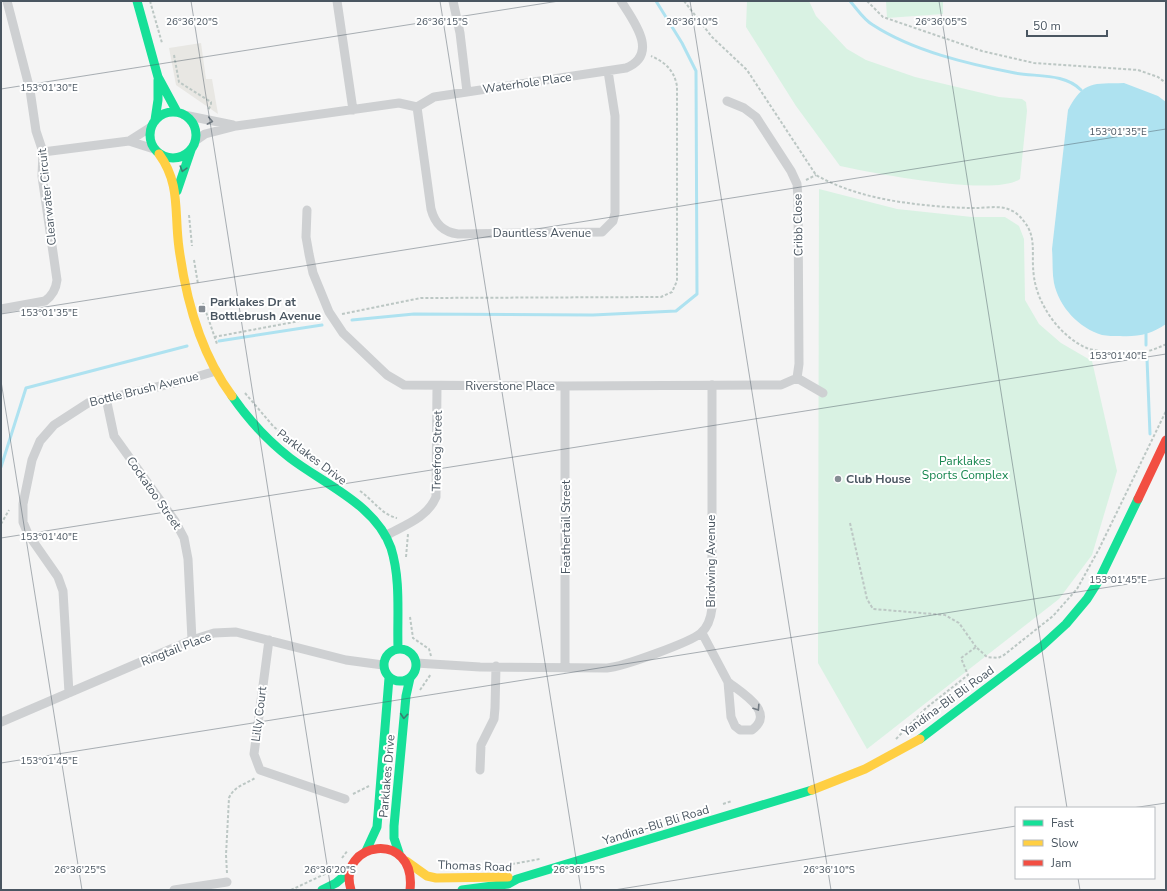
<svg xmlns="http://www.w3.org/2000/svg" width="1167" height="891" font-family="'Nunito Sans',sans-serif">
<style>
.commercial{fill:#e8e7e3}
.green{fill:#d9f2e3}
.water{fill:#aee2f0}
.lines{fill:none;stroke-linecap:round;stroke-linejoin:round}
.stream{stroke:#aee2f0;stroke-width:3}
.path{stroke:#bcc7c4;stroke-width:2;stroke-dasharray:3 2;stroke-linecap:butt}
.street{stroke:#ced0d2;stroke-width:9}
.fast{stroke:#16e098;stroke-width:9}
.slow{stroke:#ffcf43;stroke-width:9}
.jam{stroke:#f24e42;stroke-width:9}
.oneway{stroke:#727b83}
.oneway2{stroke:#3a7f72}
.ticks{fill:none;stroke:#4a5661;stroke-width:1;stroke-opacity:0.45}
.poi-dot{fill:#868d94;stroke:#fff;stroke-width:1.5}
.labels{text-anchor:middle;stroke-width:4;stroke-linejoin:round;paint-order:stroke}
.street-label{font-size:12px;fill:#4a5661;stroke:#fff}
.poi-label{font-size:12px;font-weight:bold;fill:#4a5661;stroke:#fff;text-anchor:start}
.park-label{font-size:12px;fill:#17864f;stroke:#fff}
.ticks-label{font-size:10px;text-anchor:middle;fill:#4a5661;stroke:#fff;stroke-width:4;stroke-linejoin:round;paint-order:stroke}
</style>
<rect width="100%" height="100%" fill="#f4f4f4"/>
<path class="commercial" d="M201,43L206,79H212L218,114L176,85L169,48Z"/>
<path class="green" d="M747,1H809L816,16L847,49L866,60L915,77L999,97L1022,99L1026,102L1027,111L1020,179C995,197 872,173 840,166L796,106L746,27Z
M886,1H943V14L887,18Z
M819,189L897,209L972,217H1005L1019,226L1024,239L1025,300L1039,324L1061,343L1092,361L1117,471L1092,555L1059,599L867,749L818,663Z"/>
<path class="water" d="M1124,83L1158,96L1166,102V324C1152,334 1138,337 1120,336C1114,336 1107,336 1102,335C1079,328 1059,307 1054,283C1052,272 1053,261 1052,249L1068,110C1084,80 1093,84 1124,83Z"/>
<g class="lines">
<path class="stream" d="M850,1C857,9 864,20 873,25C913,51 968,64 1015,73C1036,77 1065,73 1081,90
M352,320L414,314L593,315L676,311L697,294L696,71L682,43L656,1
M1146,334V345
M219,341L322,325
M1147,359L1150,434
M1,467L26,388L187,346"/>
<path class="path" d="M150,1L162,43
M684,1L712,37L747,70L816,175C844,191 877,199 908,203C930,206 953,208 975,208C984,208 996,206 1005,208C1009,209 1013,211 1016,213C1040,234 1030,250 1034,277C1038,306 1061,338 1089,349C1094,350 1099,351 1104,352C1124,356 1148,354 1166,344
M867,1L883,17L982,51L1034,63L1138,70L1158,77L1166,83
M174,55L179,82L211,102V105L208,110
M806,180L816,175
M189,215L192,246
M194,260L198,284
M203,303L217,344
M342,314L421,298L661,297L672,292L677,281V86C674,70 665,62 651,56
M214,337L321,317
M245,393L273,426L296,446
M360,491C373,500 382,515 397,518
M850,523L867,599L873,609L945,615L959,623L976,647
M1,524L9,510
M406,557L408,534
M410,617L413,638L429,649L431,656
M420,690L431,674
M896,739L926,708L968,675L961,658L976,647L987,657L998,658L1004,655L1053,616L1077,589L1099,549L1166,411
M353,794L369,786
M723,804L732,801
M342,858L348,850
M507,865L540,859
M227,873L226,855L229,798C234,786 246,784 255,778
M291,890L327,873"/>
<path class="street" d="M337,1L353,110
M453,1L460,33L467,92
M727,101L744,108L756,117L791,171L797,184L798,198L799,364L797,378
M417,107L431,209C435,224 443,232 458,234L602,232L613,221L615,213V116L608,71
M184,115L233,125
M129,141L151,127
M195,141L205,134L236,126L399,103L417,107L434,97L626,68C660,54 633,20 621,1
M43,152L129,141L154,149
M307,210L306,237L309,254L313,273L329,312L343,333L387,375L404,385L565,386L781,385L797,378
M1,309L45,301C52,296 56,289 57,280L42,176L43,152L36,131L30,90L7,1
M797,378L823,393
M106,398L114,436L175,521L184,538L188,559L192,640
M385,536C405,525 427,518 436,497L437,386
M702,633L728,682L731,717L735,726L740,730H752C776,712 742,693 728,682
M269,640L254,754L260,770L345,799
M416,663L480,667L607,668C622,667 691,642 701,633C708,627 711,617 712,608V385
M565,668V386
M69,693L63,591L58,577L28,534L23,522V504L32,460L40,441L54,425L88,403L182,381L216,371
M1,722L192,640L214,633L236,632L346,660L383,665
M480,770L481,745L494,719L495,708L496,666
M174,890L227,882"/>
<path class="fast" d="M137,1L158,77L177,112
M150 135a23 23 0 1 1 46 0a23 23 0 1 1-46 0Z
M155,120L158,100V80
M177,191L191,150
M232,396C248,419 268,441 290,458C324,484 376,505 391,548C401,580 397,615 398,648
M384 665a16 16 0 1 1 32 0a16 16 0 1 1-32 0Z
M920,739L1042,646L1066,624L1087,599L1099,580L1138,499
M366,851L377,827L389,678
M399,853L394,838V826L406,696L410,678
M322,890L336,883L350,871
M462,890L508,884L517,879L812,790"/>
<path class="slow" d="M159,154C181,184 174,213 179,248C186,300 200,353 232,396
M812,790L865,769L920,739
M406,861L427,876L436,878L508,877"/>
<path class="jam" d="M1138,499L1166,440
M351,890C336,841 417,829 410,890"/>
</g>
<defs><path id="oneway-chevron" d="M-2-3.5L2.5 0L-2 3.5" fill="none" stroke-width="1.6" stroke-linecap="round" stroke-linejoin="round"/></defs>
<g class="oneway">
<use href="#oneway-chevron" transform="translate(210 121) rotate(11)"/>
<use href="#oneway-chevron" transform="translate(757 708) rotate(57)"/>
</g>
<g class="oneway2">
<use href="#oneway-chevron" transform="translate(183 169) rotate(107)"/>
<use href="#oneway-chevron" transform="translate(404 716) rotate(95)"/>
</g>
<path class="ticks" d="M191,1L331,890M440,1L581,890M690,1L831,890M939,1L1067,808M1,89L559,1M1,314L1166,129M1,381L82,890M1,538L1166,354M1,763L1166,578M1132,808L1166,803M1078,878L1080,890M614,890L1016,826"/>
<g class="poi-dot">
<rect x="198" y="305" width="8" height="8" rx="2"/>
<circle cx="838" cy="479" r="4"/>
</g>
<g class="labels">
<g class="street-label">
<text transform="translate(527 83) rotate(-8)" y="4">Waterhole Place</text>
<text transform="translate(47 197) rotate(-96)" y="4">Clearwater Circuit</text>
<text transform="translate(798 225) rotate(-91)" y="4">Cribb Close</text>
<text x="542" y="237">Dauntless Avenue</text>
<text x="510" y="390">Riverstone Place</text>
<text transform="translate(144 389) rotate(-14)" y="4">Bottle Brush Avenue</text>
<text transform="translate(437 451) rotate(-89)" y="4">Treefrog Street</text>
<text transform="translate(312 457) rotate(37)" y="4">Parklakes Drive</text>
<text transform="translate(154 493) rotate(55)" y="4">Cockatoo Street</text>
<text transform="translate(566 527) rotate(-90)" y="4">Feathertail Street</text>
<text transform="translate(711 561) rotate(-90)" y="4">Birdwing Avenue</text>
<text transform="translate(176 649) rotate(-21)" y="4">Ringtail Place</text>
<text transform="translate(948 701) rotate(-36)" y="4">Yandina-Bli Bli Road</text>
<text transform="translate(259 714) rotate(-83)" y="4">Lilly Court</text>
<text transform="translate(387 776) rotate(-85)" y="4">Parklakes Drive</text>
<text transform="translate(656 825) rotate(-17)" y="4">Yandina-Bli Bli Road</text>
<text transform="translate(475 866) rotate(2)" y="4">Thomas Road</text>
</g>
<g class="poi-label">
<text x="210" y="306">Parklakes Dr at<tspan x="210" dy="14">Bottlebrush Avenue</tspan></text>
<text x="846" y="483">Club House</text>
</g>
<g class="park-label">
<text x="965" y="465">Parklakes<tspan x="965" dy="14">Sports Complex</tspan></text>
</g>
</g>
<g class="ticks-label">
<text x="192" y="25">26°36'20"S</text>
<text x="442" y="25">26°36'15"S</text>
<text x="692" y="25">26°36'10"S</text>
<text x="941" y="25">26°36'05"S</text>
<text x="49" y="91">153°01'30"E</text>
<text x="1118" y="135">153°01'35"E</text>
<text x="49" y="316">153°01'35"E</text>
<text x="1118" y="359">153°01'40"E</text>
<text x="49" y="540">153°01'40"E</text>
<text x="1118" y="583">153°01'45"E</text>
<text x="49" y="764">153°01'45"E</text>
<text x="80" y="873">26°36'25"S</text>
<text x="330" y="873">26°36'20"S</text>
<text x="579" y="873">26°36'15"S</text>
<text x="829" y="873">26°36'10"S</text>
</g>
<rect width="1167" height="891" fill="none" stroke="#4a5661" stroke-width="4"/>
<rect x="1015" y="807" width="140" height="72" fill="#ffffff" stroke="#b7bbc0"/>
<rect x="1023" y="820" width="20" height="6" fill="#16e098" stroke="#b7bbc0"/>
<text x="1051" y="827" font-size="12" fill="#4a5661">Fast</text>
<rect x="1023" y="840" width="20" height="6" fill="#ffcf43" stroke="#b7bbc0"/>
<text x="1051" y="847" font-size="12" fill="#4a5661">Slow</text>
<rect x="1023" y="860" width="20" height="6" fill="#f24e42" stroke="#b7bbc0"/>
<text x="1051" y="867" font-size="12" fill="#4a5661">Jam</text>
<path d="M1027 30v6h80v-6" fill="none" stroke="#4a5661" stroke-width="2"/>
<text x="1033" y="30" font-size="12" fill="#4a5661" stroke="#ffffff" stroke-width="3" paint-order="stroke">50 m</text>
</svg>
